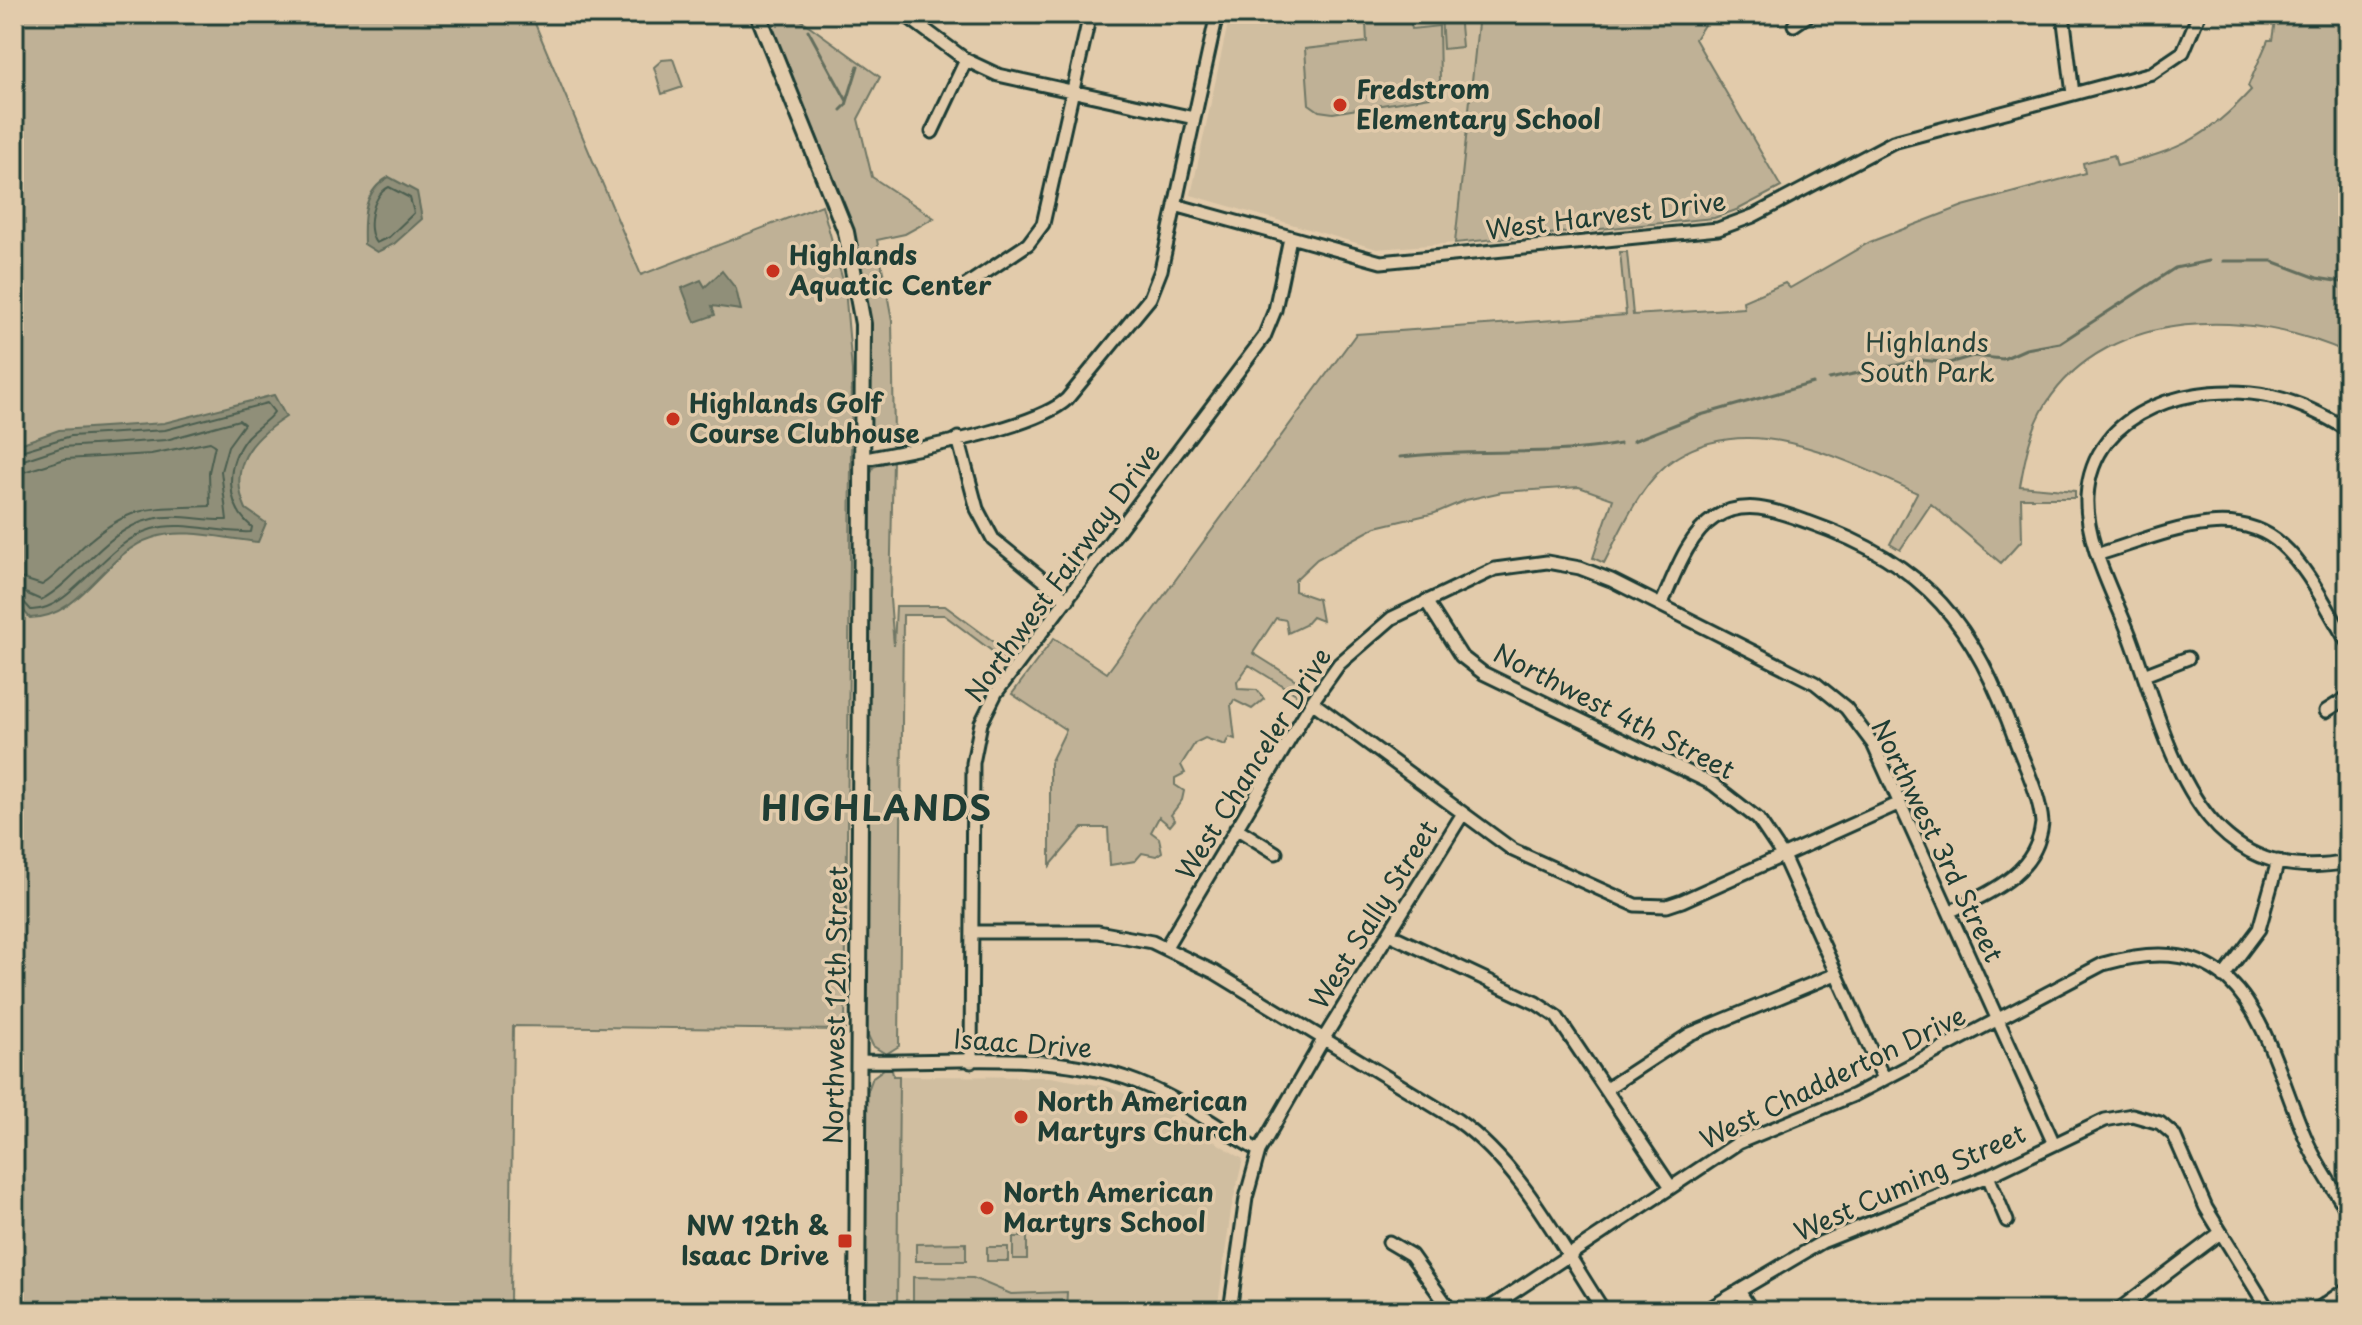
<svg xmlns="http://www.w3.org/2000/svg" width="2362" height="1325" font-family="'Playpen Sans',sans-serif">
<style>
.built{fill:#d0bea0}
.green{fill:#bfb196;stroke:#6f7765;stroke-width:2}
.water{fill:#908f79;stroke:#636e5d;stroke-width:2}
.lines{fill:none;stroke-linecap:round;stroke-linejoin:round}
.shore{stroke:#4c5e50;stroke-width:2}
.stream{stroke:#636e5d;stroke-width:3}
.minor-casing{stroke:#1f3d34;stroke-width:17}
.major-casing{stroke:#1f3d34;stroke-width:20}
.minor{stroke:#e2cbab;stroke-width:11}
.major{stroke:#e2cbab;stroke-width:14}
.poi-dot{fill:#c8321e;stroke:#e2cbab;stroke-width:3}
.labels{text-anchor:middle;stroke-width:7;stroke-linejoin:round;paint-order:stroke}
.poi-label{font-size:26px;font-weight:bold;fill:#1f3d34;stroke:#e2cbab;text-anchor:start}
.street-label{font-size:26px;fill:#1f3d34;stroke:#e2cbab}
.park-label{font-size:26px;fill:#274339;stroke:#e2cbab}
.district-label{font-size:34px;font-weight:bold;letter-spacing:2px;fill:#1f3d34;stroke:#e2cbab}
</style>
<rect width="100%" height="100%" fill="#e2cbab"/>
<filter id="ink" filterUnits="userSpaceOnUse"><feTurbulence type="fractalNoise" baseFrequency=".0125" numOctaves="2"/><feDisplacementMap in="SourceGraphic" scale="16" xChannelSelector="R" yChannelSelector="G"/><feConvolveMatrix kernelMatrix="1 2 1 2 8 2 1 2 1" color-interpolation-filters="sRGB"/></filter>
<g filter="url(#ink)">
<path class="built" d="M1230,14H1479L1455,243L1377,249L1191,195Z
M899,1076L1050,1077L1109,1087L1163,1110L1243,1159L1231,1210L1217,1311H897Z"/>
<path class="green" d="M14,14H531L641,275L822,205L845,288L852,371L845,1030L513,1026L510,1303L522,1311H14Z
M765,14H793L880,77L858,119L872,177L934,218L905,234L877,240L892,320L894,436H871L870,333L858,256Z
M1441,14H1459L1462,47L1443,49Z
M1479,14H1711L1695,39L1781,187L1739,209L1714,218L1455,243Z
M2276,14H2348V353C2254,309 2108,306 2046,404C2031,428 2025,458 2020,486L2075,491V498H2021L2022,540L2001,563L1931,504L1900,550L1890,544L1917,493C1846,460 1753,410 1677,457C1642,479 1622,528 1604,563L1593,558L1613,499L1579,487L1502,492L1466,500L1435,513L1376,527L1317,559L1295,580V591L1318,599L1322,621L1312,617L1305,625L1288,633L1286,620L1276,618L1253,653L1307,687L1301,697L1249,665L1237,682L1238,689L1257,690L1264,699L1252,709L1234,700L1231,705L1235,739L1229,737L1225,745L1205,738L1195,743L1181,765L1185,773L1175,778V785L1184,791L1182,800L1171,815L1175,820L1170,826L1159,817L1151,832L1159,838L1162,852L1156,856L1142,853L1135,861L1110,865L1108,828H1082L1050,866V763L1066,730L1012,694L1054,638L1107,673L1356,334L1626,315L1620,252H1627L1633,315L1744,308L1743,301L1785,283L1790,288L1870,242L1963,206L2085,173L2083,163L2114,155L2117,166C2180,149 2205,140 2251,90L2248,86L2268,40H2272Z
M1410,20L1412,29L1439,26L1440,80L1430,97L1333,113L1319,111L1309,104L1305,49L1367,42L1366,23Z
M673,59L683,87L662,94L654,67L662,60Z
M893,460L890,599L894,646L896,606H945L1009,653L1004,660L944,615H903L899,1046L886,1054L873,1046L866,1031L870,477L873,467Z
M884,1069H892L893,1076H899L897,1311H864L866,1096L873,1077Z
M1013,1237H1027V1259H1013Z
M966,1243V1261H916V1244Z
M987,1247H1008V1261H987Z
M913,1277L973,1278L1011,1294L1067,1292L1066,1311H913Z"/>
<path class="water" d="M389,177L417,192L422,219L394,244L377,252L364,244C363,217 363,191 389,177Z
M722,271L736,289L741,310L712,306L715,315L695,322L682,288L701,280L705,287Z
M274,395L286,417C251,439 227,467 246,509L266,523L258,542C225,539 183,527 152,538C104,553 82,618 30,618L14,600V446L59,430L164,423Z"/>
<g class="lines">
<path class="shore" d="M389,187L410,198L414,213L389,237L376,243C365,229 372,195 389,187Z
M14,453L71,436L165,430L267,403L274,412C268,421 255,428 247,437C225,464 225,505 252,527L251,532C219,534 184,520 152,529C104,543 72,611 31,610L22,600L14,598
M14,463L63,447L166,440L239,420L244,424L228,446L221,471L227,520C202,521 177,513 152,519C104,530 82,577 41,600L14,588
M14,475L65,459L151,454L210,442L215,445L209,472L210,506C153,509 135,502 88,542C71,556 61,574 42,585L14,576"/>
<path class="stream" d="M808,30L847,101
M841,110L846,105L858,66
M2223,261H2272L2317,278L2348,283
M1829,379L1922,360L1949,363L1973,356L2003,359L2026,349L2060,343L2175,268L2209,261
M1633,441L1697,416L1813,383
M1400,457C1473,448 1548,457 1620,444
M1078,1311L1085,1301"/>
<defs>
<path id="minor" d="M904,14L966,60L998,75L1194,118
M2063,14L2073,94
M1794,25L1810,14
M932,132L966,60
M1175,205L1381,262L1718,229L1753,216L1893,142L2152,73L2183,52L2199,14
M962,288L1028,244L1043,224L1090,14
M2348,430C2324,415 2298,402 2270,396C2197,381 2092,407 2087,497C2085,543 2114,594 2130,636C2170,744 2195,891 2348,862
M958,438L977,509L993,539L1068,600
M865,459C912,450 1035,429 1067,399L1150,298L1161,270L1217,14
M2099,554C2154,538 2232,499 2282,545C2310,570 2328,612 2348,643
M1426,601L1461,656L1483,673L1713,784L1758,819L1783,856L1884,1079
M1661,605C1674,577 1687,536 1714,518C1745,498 1777,511 1808,522C1928,564 1974,624 2016,742C2026,768 2040,796 2042,823C2037,874 1991,892 1949,912
M2144,675L2188,658
M1312,702L1513,850L1635,905L1667,906L1682,901L1900,803
M2326,711L2348,697
M1236,828L1276,853
M972,932H1098L1152,942L1214,972L1457,1120C1523,1167 1560,1245 1604,1311
M1389,934L1536,1003L1557,1017L1671,1187
M1166,947L1312,702L1339,664L1392,618L1495,569L1547,562L1580,568L1611,580L1815,683L1846,708L1873,744L2054,1144
M2223,977L2259,929L2278,861
M860,1061C947,1063 1042,1050 1126,1078C1174,1094 1215,1126 1259,1151
M971,1062L973,763L981,723L996,693L1264,337L1275,310L1290,238
M1606,1089L1690,1034L1836,974
M1988,1176L2007,1221
M1389,1242L1411,1255L1451,1311
M1739,1291L1752,1311
M1230,1311L1246,1198L1259,1151L1324,1038L1462,815
M1485,1311L1738,1143L1854,1095L2103,964C2250,922 2262,1035 2305,1137C2316,1164 2333,1187 2348,1212
M1705,1311L1822,1242L1988,1176L2105,1120L2132,1115L2160,1123L2174,1135L2206,1208L2269,1311
M2117,1311L2220,1233
M2315,1311L2348,1288"/>
<path id="major" d="M758,14L846,232L863,324L857,1311"/>
</defs>
<use href="#minor" class="minor-casing"/>
<use href="#major" class="major-casing"/>
<use href="#minor" class="minor"/>
<use href="#major" class="major"/>
</g>
</g>
<g class="poi-dot">
<circle cx="1340" cy="105" r="8"/>
<circle cx="773" cy="271" r="8"/>
<circle cx="673" cy="419" r="8"/>
<circle cx="1021" cy="1117" r="8"/>
<circle cx="987" cy="1208" r="8"/>
<rect x="837" y="1233" width="16" height="16" rx="4"/>
</g>
<g class="labels">
<g class="poi-label">
<text x="1356" y="99">Fredstrom<tspan x="1356" dy="30">Elementary School</tspan></text>
<text x="789" y="265">Highlands<tspan x="789" dy="30">Aquatic Center</tspan></text>
<text x="689" y="413">Highlands Golf<tspan x="689" dy="30">Course Clubhouse</tspan></text>
<text x="1037" y="1111">North American<tspan x="1037" dy="30">Martyrs Church</tspan></text>
<text x="1003" y="1202">North American<tspan x="1003" dy="30">Martyrs School</tspan></text>
<text x="829" y="1235" text-anchor="end">NW 12th &amp;<tspan x="829" dy="30">Isaac Drive</tspan></text>
</g>
<g class="street-label">
<text transform="translate(1606 216) rotate(-7)" y="9">West Harvest Drive</text>
<text transform="translate(1063 573) rotate(-54)" y="9">Northwest Fairway Drive</text>
<text transform="translate(1614 712) rotate(27)" y="9">Northwest 4th Street</text>
<text transform="translate(1254 764) rotate(-58)" y="9">West Chanceler Drive</text>
<text transform="translate(1937 841) rotate(64)" y="9">Northwest 3rd Street</text>
<text transform="translate(1374 915) rotate(-58)" y="9">West Sally Street</text>
<text transform="translate(836 1005) rotate(-89)" y="9">Northwest 12th Street</text>
<text transform="translate(1023 1044) rotate(4)" y="9">Isaac Drive</text>
<text transform="translate(1833 1078) rotate(-26)" y="9">West Chadderton Drive</text>
<text transform="translate(1910 1183) rotate(-24)" y="9">West Cuming Street</text>
</g>
<g class="park-label">
<text x="1927" y="352">Highlands<tspan x="1927" dy="30">South Park</tspan></text>
</g>
<g class="district-label">
<text x="877" y="821">HIGHLANDS</text>
</g>
</g>
<rect width="2362" height="1325" fill="none" stroke="#e2cbab" stroke-width="48"/>
<rect x="24" y="24" width="2314" height="1277" fill="none" stroke="#1f3d34" stroke-width="3" filter="url(#ink)"/>
</svg>
